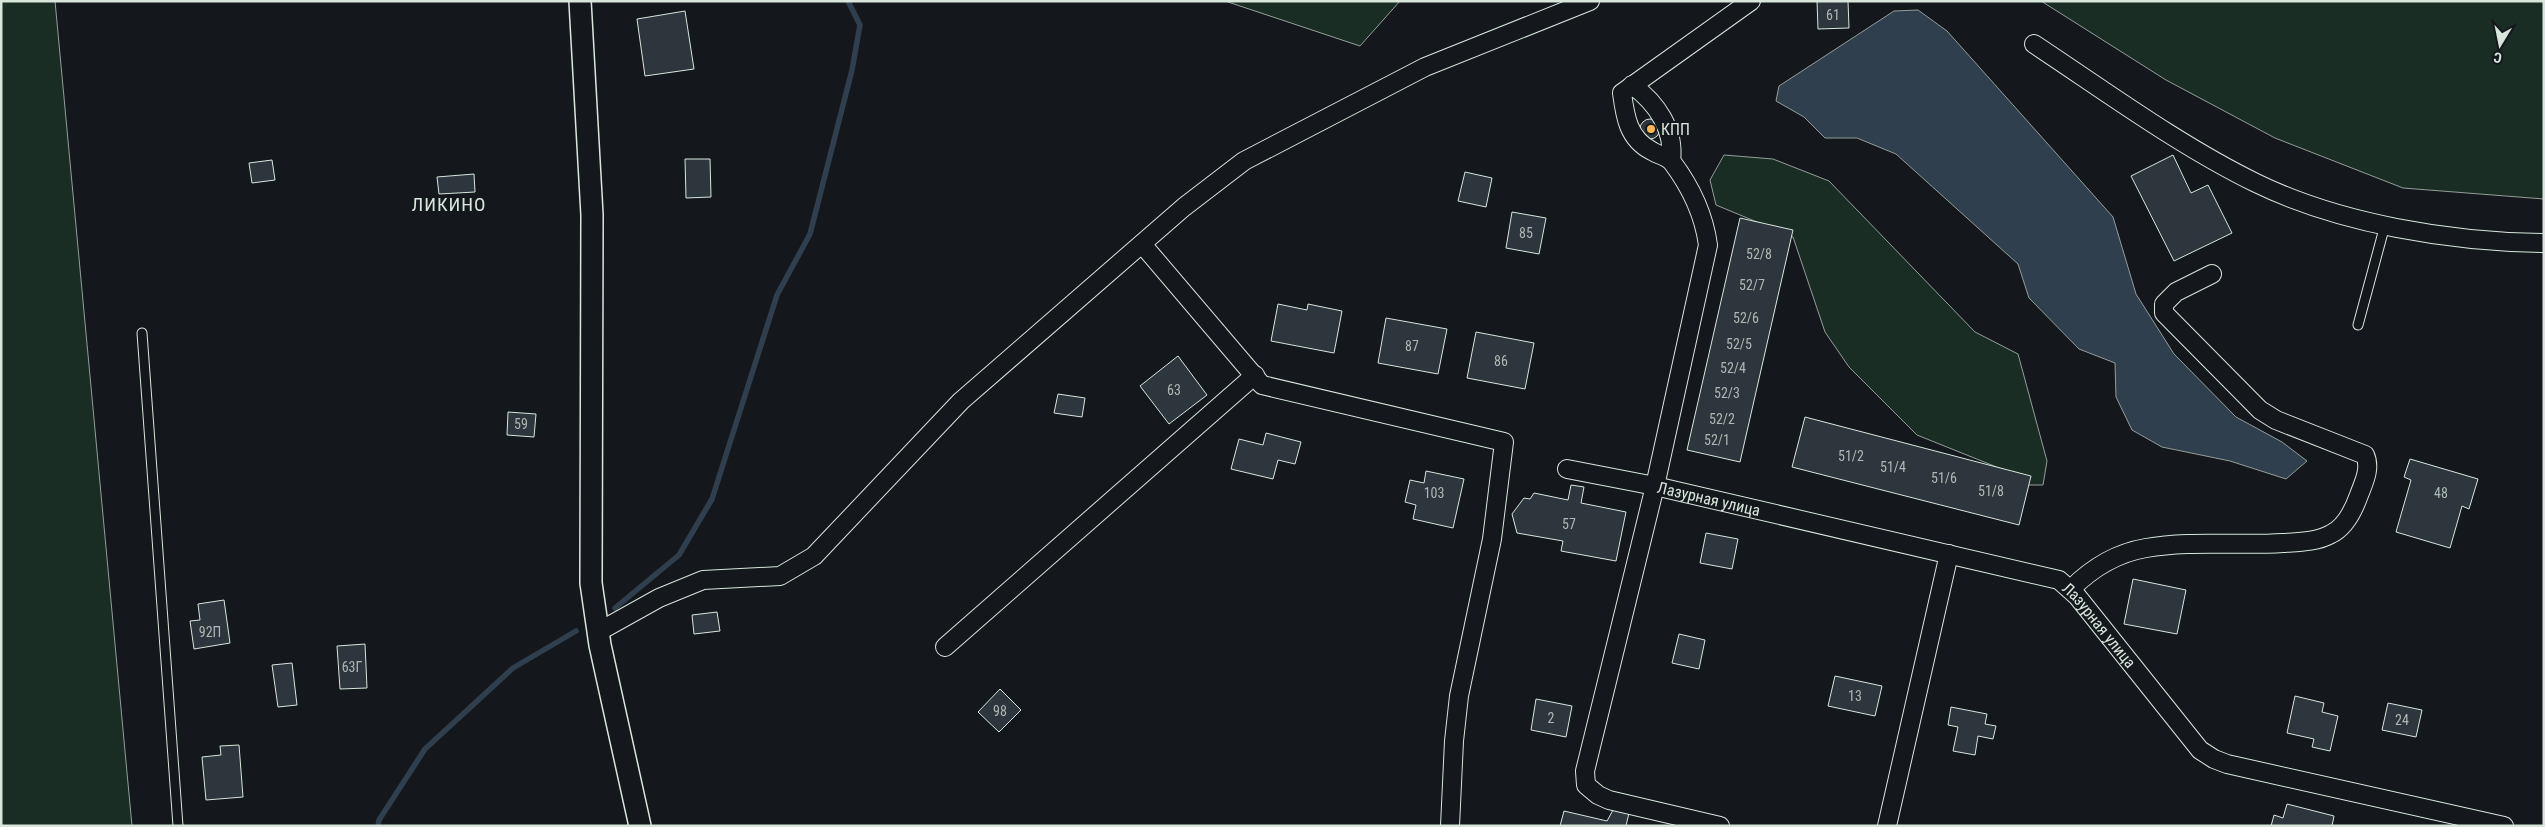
<svg xmlns="http://www.w3.org/2000/svg" width="2545" height="827" font-family="'Roboto Condensed',sans-serif">
<style>
.green{fill:#1a2d24;stroke:#939e99}
.water{fill:#2f3f4d;stroke:#939e99}
.lines{fill:none;stroke-linecap:round;stroke-linejoin:round}
.stream{stroke:#2f3f4d;stroke-width:5.5}
.building{fill:#2c363c;stroke:#d8e6dc}
.service-casing{stroke:#d8e6dc;stroke-width:11}
.minor-casing{stroke:#d8e6dc;stroke-width:20}
.tertiary-casing{stroke:#d8e6dc;stroke-width:24}
.service{stroke:#14181c;stroke-width:9}
.minor{stroke:#14181c;stroke-width:18}
.tertiary{stroke:#14181c;stroke-width:21}
.poi-dot{fill:#ffb74d;stroke:#14181c;stroke-width:2}
.labels{text-anchor:middle;stroke-width:4;stroke-linejoin:round;paint-order:stroke}
.number-label{font-size:14px;fill:#adbab4}
.poi-label{font-size:16px;fill:#d8e6dc;stroke:#14181c;text-anchor:start}
.street-label{font-size:16px;fill:#d8e6dc;stroke:#14181c}
.quarter-label{font-size:19px;letter-spacing:1px;fill:#d8e6dc;stroke:#14181c}
</style>
<rect width="100%" height="100%" fill="#14181c"/>
<path class="green" d="M1,1H55L132,826H1Z
M1225,1H1400L1360,46Z
M2041,1H2544V199L2403,188L2275,138L2166,80Z
M1724,155L1773,159L1829,181L1975,332L2018,354L2047,461L2043,485H2027L2019,476L1917,435L1849,367L1825,332L1793,237L1716,205L1710,180Z"/>
<path class="water" d="M1918,10L1947,31L2113,217L2136,294L2174,354L2236,417L2282,442L2307,461L2286,479L2230,461L2162,447L2132,430L2116,397L2115,363L2079,349L2029,298L2018,264L1896,154L1857,138H1825L1804,117L1776,101L1779,86L1894,11Z"/>
<g class="lines">
<path class="stream" d="M615,608L679,555L712,499L777,295L810,234L852,70L860,25L848,1
M378,826L379,820L425,749L513,668L576,631"/>
</g>
<path class="building" d="M1817,1H1848L1849,28L1818,29Z
M685,11L694,69L645,76L637,19Z
M1640 129a10 10 0 1 1 20 0a10 10 0 1 1-20 0Z
M2173,155L2191,193L2208,185L2232,233L2174,261L2131,176Z
M685,159H710L711,197L686,198Z
M272,160L275,180L252,183L249,163Z
M1465,172L1492,178L1486,207L1458,201Z
M474,174L475,192L439,194L437,177Z
M1512,212L1546,218L1539,254L1506,248Z
M1740,218L1793,230L1740,462L1687,450Z
M1278,304L1307,310L1308,304L1342,311L1334,353L1271,341Z
M1386,318L1447,329L1438,374L1378,363Z
M1476,332L1534,343L1525,389L1467,378Z
M1178,356L1207,395L1169,424L1140,386Z
M1058,394L1085,398L1082,417L1054,413Z
M508,412L536,414L534,437L507,435Z
M1805,417L2031,476L2019,525L1792,467Z
M1266,433L1301,442L1295,464L1278,460L1273,479L1231,469L1239,439L1263,445Z
M2410,459L2478,479L2469,509L2462,506L2450,548L2396,532L2411,480L2404,477Z
M1426,471L1464,479L1453,528L1413,519L1416,505L1405,502L1410,480L1424,483Z
M1571,485L1584,487L1581,503L1626,512L1616,561L1561,551L1563,541L1517,533L1512,514L1524,498L1530,499L1534,493L1568,500Z
M1706,533L1738,539L1732,569L1700,563Z
M2133,579L2186,590L2177,634L2124,624Z
M224,600L230,643L194,649L190,621L200,620L198,604Z
M717,612L720,631L694,634L692,615Z
M1679,634L1705,640L1699,669L1672,663Z
M365,644L367,688L340,689L337,646Z
M292,663L297,705L278,707L272,665Z
M1835,676L1882,686L1875,716L1828,706Z
M1000,689L1021,710L999,732L978,712Z
M2295,696L2324,703L2322,712L2338,716L2330,751L2312,747L2314,739L2287,733Z
M1536,699L1572,706L1566,737L1531,730Z
M2388,703L2422,710L2416,737L2382,730Z
M1951,707L1987,714L1985,724L1996,726L1993,739L1978,736L1975,755L1953,751L1958,727L1948,725Z
M239,745L243,797L206,800L202,757L221,755L220,746Z
M2287,804L2334,816L2332,826H2271L2274,815L2283,818Z
M1613,810L1629,813L1626,826H1560L1564,811L1607,821Z"/>
<g class="lines">
<defs>
<path id="service" d="M2358,325L2385,225
M142,333L178,826"/>
<g id="minor">
<path d="M2034,44C2105,91 2180,146 2256,183C2340,224 2451,242 2544,243"/>
<path d="M1632,85C1657,103 1675,130 1671,161"/>
<path d="M1142,244L1262,385L1504,442L1492,539L1459,696L1454,741L1450,826"/>
<path id="s1" d="M1567,469L1655,486L2059,580L2077,596L2200,750L2214,759L2227,764L2504,826"/>
<path d="M2071,589C2092,568 2116,553 2146,548C2190,540 2238,546 2283,543C2299,542 2317,542 2331,534C2346,527 2354,509 2359,495C2364,482 2371,468 2365,455L2276,420L2260,410L2164,313V304L2176,292L2212,274"/>
<path d="M598,632L659,598L703,580L780,576L814,556L961,401L1184,207L1244,161L1425,67L1590,1"/>
<path d="M945,647L1255,375"/>
<path d="M1720,826L1609,800L1598,795L1586,785L1585,771L1655,486L1708,245C1704,215 1690,186 1672,162C1667,156 1658,155 1652,151C1628,139 1625,116 1622,93L1751,1"/>
<path d="M1887,826L1949,554"/>
</g>
<path id="tertiary" d="M580,1L592,215L591,583L600,645L640,826"/>
</defs>
<use href="#service" class="service-casing"/>
<use href="#minor" class="minor-casing"/>
<use href="#tertiary" class="tertiary-casing"/>
<use href="#service" class="service"/>
<use href="#minor" class="minor"/>
<use href="#tertiary" class="tertiary"/>
</g>
<circle class="poi-dot" cx="1651" cy="129" r="5"/>
<g class="labels">
<g class="number-label">
<text x="1833" y="20">61</text>
<text x="1526" y="238">85</text>
<text x="1759" y="259">52/8</text>
<text x="1752" y="290">52/7</text>
<text x="1746" y="323">52/6</text>
<text x="1739" y="349">52/5</text>
<text x="1412" y="351">87</text>
<text x="1501" y="366">86</text>
<text x="1733" y="373">52/4</text>
<text x="1174" y="395">63</text>
<text x="1727" y="398">52/3</text>
<text x="1722" y="424">52/2</text>
<text x="521" y="429">59</text>
<text x="1717" y="445">52/1</text>
<text x="1851" y="461">51/2</text>
<text x="1893" y="472">51/4</text>
<text x="1944" y="483">51/6</text>
<text x="1991" y="496">51/8</text>
<text x="1434" y="498">103</text>
<text x="2441" y="498">48</text>
<text x="1569" y="529">57</text>
<text x="210" y="637">92П</text>
<text x="352" y="672">63Г</text>
<text x="1855" y="701">13</text>
<text x="1000" y="716">98</text>
<text x="1551" y="723">2</text>
<text x="2402" y="725">24</text>
</g>
<g class="poi-label">
<text x="1661" y="135">КПП</text>
</g>
<g class="street-label">
<text dy="6" stroke="none"><textPath href="#s1" startOffset="145">Лазурная улица</textPath></text>
<text dy="6" stroke="none"><textPath href="#s1" startOffset="565">Лазурная улица</textPath></text>
</g>
<g class="quarter-label">
<text x="449" y="211">ЛИКИНО</text>
</g>
</g>
<rect width="2545" height="827" fill="none" stroke="#d8e6dc" stroke-width="5"/>
<g transform="translate(2500 45) rotate(190)" stroke="#14181c" stroke-width="4" paint-order="stroke">
<path d="M0-4L9 19L0 12L-9 19Z" fill="#d8e6dc"/>
<text y="-8" font-size="14" font-weight="bold" text-anchor="middle" fill="#d8e6dc">С</text>
</g>
</svg>
